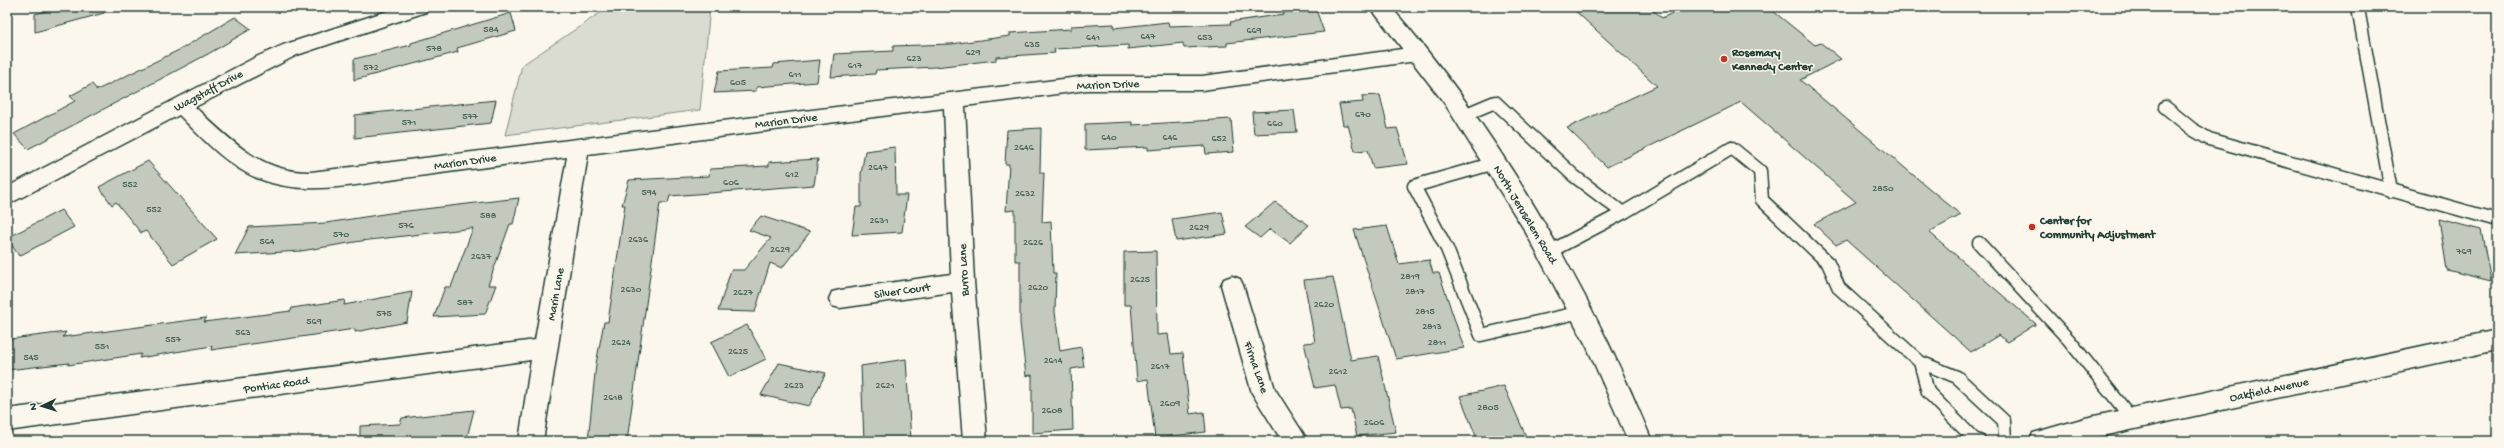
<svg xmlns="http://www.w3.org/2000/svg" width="2504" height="448" font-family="'Gochi Hand',sans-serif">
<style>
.green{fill:#dbdcd1;stroke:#7d8c82}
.building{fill:#c4c9be;stroke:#1f3d34}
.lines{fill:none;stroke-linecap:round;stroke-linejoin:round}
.lane-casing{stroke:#1f3d34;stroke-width:15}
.street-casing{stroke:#1f3d34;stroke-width:3}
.secondary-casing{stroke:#1f3d34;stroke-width:3}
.lane{stroke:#fbf7ec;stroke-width:12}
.street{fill:#fbf7ec;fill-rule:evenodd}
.secondary{fill:#fbf7ec;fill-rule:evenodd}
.poi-dot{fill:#c8321e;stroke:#fbf7ec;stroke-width:1.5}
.labels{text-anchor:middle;stroke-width:3;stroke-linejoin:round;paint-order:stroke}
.number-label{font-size:10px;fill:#486056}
.poi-label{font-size:12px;font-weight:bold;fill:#1f3d34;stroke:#fbf7ec;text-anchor:start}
.street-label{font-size:12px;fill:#1f3d34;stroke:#fbf7ec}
</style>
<rect width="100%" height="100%" fill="#fbf7ec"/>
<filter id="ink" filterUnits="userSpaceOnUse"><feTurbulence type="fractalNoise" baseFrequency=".025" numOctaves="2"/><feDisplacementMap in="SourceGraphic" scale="8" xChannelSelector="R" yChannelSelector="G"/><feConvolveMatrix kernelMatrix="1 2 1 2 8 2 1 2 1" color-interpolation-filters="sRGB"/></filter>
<g filter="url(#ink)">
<path class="green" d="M609,7H710L700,110L505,135L522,65Z"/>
<path class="building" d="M60,7H104V13L35,32V14Z
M1295,7H1315L1324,32L1227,43V46L1184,48L1183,43L1128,49V45L1054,49L1055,53L996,57V60L935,67L876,70L875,74L831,77L834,54L893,51V46L951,44L1010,36V33L1071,29V26L1114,24V28L1168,22L1169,26L1231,24L1230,22L1284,14L1282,9Z
M1571,7H1650L1662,18L1685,7H1768L1815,45L1821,43L1841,59L1800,80L1961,215L1929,232L2036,324L2007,342L1999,335L1971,352L1846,240L1836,245L1814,224L1856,202L1741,102L1607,167L1567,128L1657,86Z
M511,13L516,31L457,48L458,52L354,80V59L411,45V43Z
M235,17L251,29L208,54L28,149L14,134L75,101L70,96L92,84L97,90L181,49Z
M820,60L817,82L757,87L756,91L714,93L719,71L773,68L774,64Z
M1380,95L1388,129L1397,128L1408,164L1373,168L1368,150L1355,151L1348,125H1343L1339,104L1363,102L1362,96Z
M496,100L491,123L355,138V115Z
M1294,110L1297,132L1254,134L1252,112Z
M1231,119L1234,152L1206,154L1205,146L1148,150V147L1085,150V124L1132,122V125Z
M1041,128L1040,173H1044L1042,222L1051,221L1053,273H1056L1055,312L1060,351L1081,347L1084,367L1071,369L1073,430L1032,433V375L1026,376L1020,323V261H1015V210L1006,211L1009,164H1005L1007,130Z
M895,147L896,195H907L902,232L852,235L856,207H861V174L865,151Z
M818,159L814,185L670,196L668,203H660L627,441H588L596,364L604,322H608L625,205H622L629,180L709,176L710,169L769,166V162Z
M148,161L217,239L173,264L146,231L141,233L116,202L112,205L99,187Z
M519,198L513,224H510L488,285H496L485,314L434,317L445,287H451L473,228L361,241L301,251L235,255L249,227L326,223L390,213Z
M1275,202L1309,225L1290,243L1270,229L1260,238L1245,227Z
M61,210L74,227L19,256L7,238Z
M1222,212L1227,234L1176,241L1172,219Z
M761,216L810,232L782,268L770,263L755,312L718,311L731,270H744L771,238L749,230Z
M2439,219L2481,230L2491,281L2447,270Z
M1387,226L1399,264L1429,260L1433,273H1439L1464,348L1396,359L1354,230Z
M1156,251L1157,335L1168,334L1171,354L1183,353L1190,414L1204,412L1206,432L1155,438L1148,379L1137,381L1131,305H1124V252Z
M1333,277L1351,360L1378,356L1396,432L1357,436L1351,409L1341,410L1335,385L1315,388L1304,343L1315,342L1304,280Z
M412,292L407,322L355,332V329L211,350L212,346L139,358L141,354L68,365L69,363L7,370V346L11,339L66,332L63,337L206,318L204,322L291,311L292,308L345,300L344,305Z
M747,325L766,359L729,377L711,342Z
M906,359L911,441H864L861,366Z
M779,363L826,373L809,406L761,395Z
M1504,386L1528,441H1478L1460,396Z
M474,410L466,441H360V426L400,424L402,418Z"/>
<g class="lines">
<defs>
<path id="lane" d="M2359,14L2391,191
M2165,107L2192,129L2209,139L2497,220
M1464,115L1495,102L1574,176L1623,213
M1495,163L1414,186L1447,249L1481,335L1581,312
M1979,243L2069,340L2132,419
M1549,252L1623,213L1732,148L1760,171L1762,200L1828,263L1839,288L1920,362
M1979,441L1974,439L1928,392L1920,362L1957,377L2004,421L2005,441"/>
<path id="street" d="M399,7H429L426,12L297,55L195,107C229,139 261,173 311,172L1087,76H1202L1417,47L1424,49L1427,54L1424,59L1417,61L1202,90H1087L965,106L974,281L987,441H963L952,292L840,308L832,306L829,299L832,292L840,290L951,274L944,108L588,154L543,441H519L531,360L7,431V409L535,340L567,157C518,163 468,169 419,176C367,182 307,199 257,178C226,165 202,138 179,115L7,205V187L256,57L283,45Z
M1232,276L1240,279L1243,285L1275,389L1308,441H1282L1252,393L1221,285L1224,279Z
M2497,330V350L2080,441H2030L2033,433L2085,418Z"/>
<path id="secondary" d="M1370,7H1391C1499,131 1590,289 1652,441H1628L1587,347L1525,231L1445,104Z"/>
</defs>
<use href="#lane" class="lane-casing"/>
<use href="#street" class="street-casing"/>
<use href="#secondary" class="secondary-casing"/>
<use href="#lane" class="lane"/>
<use href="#street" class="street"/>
<use href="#secondary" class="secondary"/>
</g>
</g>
<g class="poi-dot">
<circle cx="1724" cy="59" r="4"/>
<circle cx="2032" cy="227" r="4"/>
</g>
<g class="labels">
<g class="number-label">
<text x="491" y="32">584</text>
<text x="1254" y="33">669</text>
<text x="1148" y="39">647</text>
<text x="1093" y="40">641</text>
<text x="1205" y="40">653</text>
<text x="1032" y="47">635</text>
<text x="434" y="51">578</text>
<text x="973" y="55">629</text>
<text x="914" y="61">623</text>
<text x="855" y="68">617</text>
<text x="371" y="70">572</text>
<text x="795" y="77">611</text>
<text x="738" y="85">605</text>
<text x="1363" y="117">670</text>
<text x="470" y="119">577</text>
<text x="409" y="125">571</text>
<text x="1275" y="126">660</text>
<text x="1109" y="140">640</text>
<text x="1170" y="140">646</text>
<text x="1219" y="141">652</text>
<text x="1024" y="150">2646</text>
<text x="878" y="170">2647</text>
<text x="792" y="177">612</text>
<text x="731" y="185">606</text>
<text x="130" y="187">552</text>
<text x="1883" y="191">2850</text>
<text x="649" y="195">594</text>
<text x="1025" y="196">2632</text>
<text x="154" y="212">552</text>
<text x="488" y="218">588</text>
<text x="879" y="223">2631</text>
<text x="406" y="228">576</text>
<text x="1199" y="230">2629</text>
<text x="341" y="237">570</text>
<text x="638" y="242">2636</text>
<text x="267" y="244">564</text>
<text x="1033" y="245">2626</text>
<text x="780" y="252">2629</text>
<text x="2464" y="254">769</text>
<text x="481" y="259">2637</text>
<text x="1410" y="279">2819</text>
<text x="1140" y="282">2625</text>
<text x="1038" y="290">2620</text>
<text x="631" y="292">2630</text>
<text x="1415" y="294">2817</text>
<text x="743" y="295">2627</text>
<text x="465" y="305">587</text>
<text x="1324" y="307">2620</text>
<text x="1425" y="314">2815</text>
<text x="384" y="316">575</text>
<text x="314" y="324">569</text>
<text x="1432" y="329">2813</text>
<text x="243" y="335">563</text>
<text x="173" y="342">557</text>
<text x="621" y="345">2624</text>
<text x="1437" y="345">2811</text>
<text x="102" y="349">551</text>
<text x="738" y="354">2625</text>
<text x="31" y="360">545</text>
<text x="1053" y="363">2614</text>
<text x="1160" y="369">2617</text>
<text x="1338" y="374">2612</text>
<text x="794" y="388">2623</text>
<text x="885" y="388">2621</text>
<text x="613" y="400">2618</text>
<text x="1170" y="406">2609</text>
<text x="1488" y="410">2805</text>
<text x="1052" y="413">2608</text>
<text x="1374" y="425">2606</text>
</g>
<g class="poi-label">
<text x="1732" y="56">Rosemary<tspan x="1732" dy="14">Kennedy Center</tspan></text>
<text x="2040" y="224">Center for<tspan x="2040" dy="14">Community Adjustment</tspan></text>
</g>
<g class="street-label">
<text transform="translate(1108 84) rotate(-2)" y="4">Marion Drive</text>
<text transform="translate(208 90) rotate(-28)" y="4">Wagstaff Drive</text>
<text transform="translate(786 120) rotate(-7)" y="4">Marion Drive</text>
<text transform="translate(465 161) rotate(-8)" y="4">Marion Drive</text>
<text transform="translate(1526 214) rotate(59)" y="4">North Jerusalem Road</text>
<text transform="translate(963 270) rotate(-93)" y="4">Burro Lane</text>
<text transform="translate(902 290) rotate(-8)" y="4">Silver Court</text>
<text transform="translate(555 294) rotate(-80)" y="4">Marin Lane</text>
<text transform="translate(1257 367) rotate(71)" y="4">Firma Lane</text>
<text transform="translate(276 384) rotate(-8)" y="4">Pontiac Road</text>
<text transform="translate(2269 389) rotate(-12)" y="4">Oakfield Avenue</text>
</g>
</g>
<rect width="2504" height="448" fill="none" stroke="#fbf7ec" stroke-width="24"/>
<rect x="12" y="12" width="2480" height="424" fill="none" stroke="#1f3d34" stroke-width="1.5" filter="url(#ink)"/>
<g transform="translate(42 406) rotate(266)" stroke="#fbf7ec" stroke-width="3" paint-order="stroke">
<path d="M0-3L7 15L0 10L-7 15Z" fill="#1f3d34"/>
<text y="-6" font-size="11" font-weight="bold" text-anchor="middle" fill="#1f3d34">N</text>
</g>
</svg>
